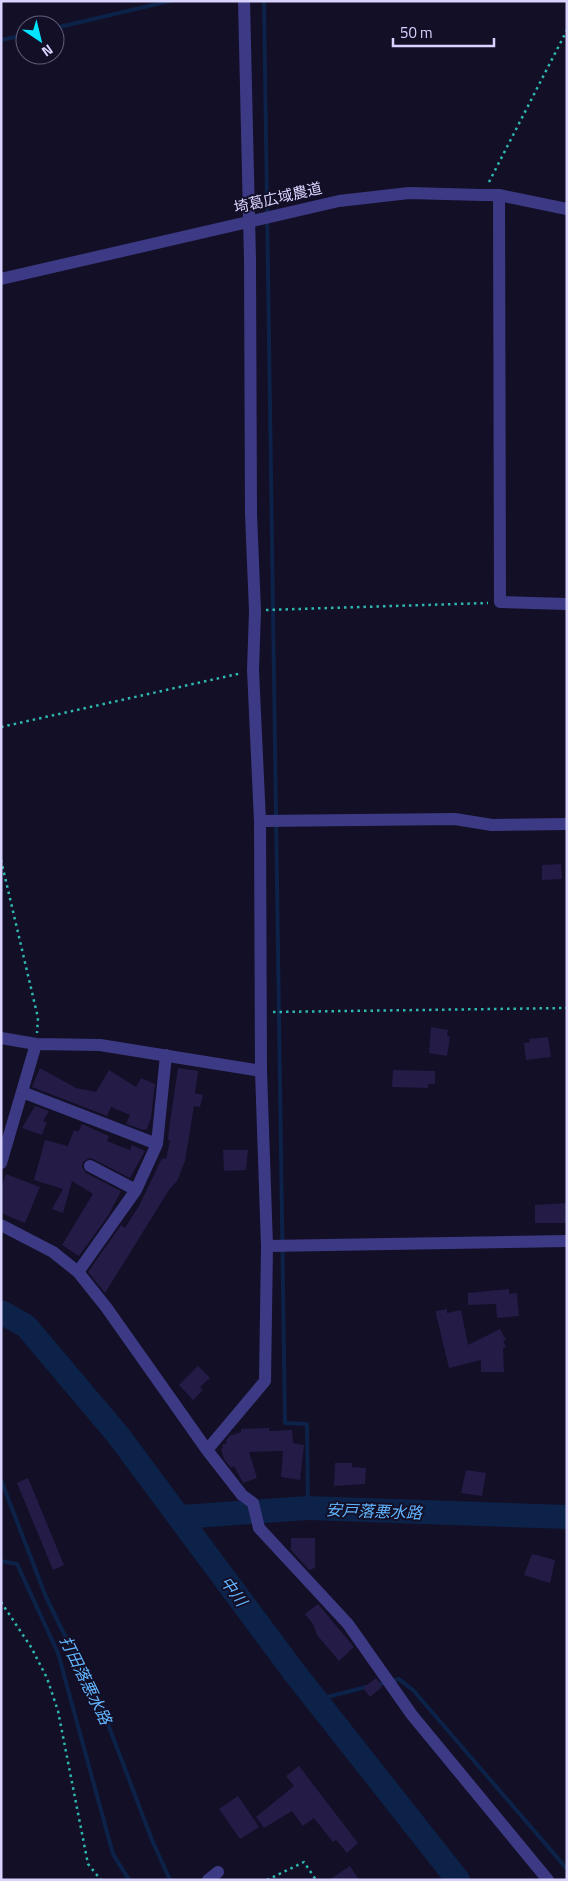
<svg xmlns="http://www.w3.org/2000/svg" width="568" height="1881" font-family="'Titillium Web','Noto Sans JP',sans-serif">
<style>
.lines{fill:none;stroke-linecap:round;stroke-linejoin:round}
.stream{stroke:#0c2248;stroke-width:4}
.river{stroke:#0c2248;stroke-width:24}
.building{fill:#241b47}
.path{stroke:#2fb8b0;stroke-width:2.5;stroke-dasharray:2.5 4;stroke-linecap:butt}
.minor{stroke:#3d3a85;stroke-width:12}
.tertiary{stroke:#3d3a85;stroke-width:12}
.labels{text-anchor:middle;stroke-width:4;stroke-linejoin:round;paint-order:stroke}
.street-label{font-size:15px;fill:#d9d4ff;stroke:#130f26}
.water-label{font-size:16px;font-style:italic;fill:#62b6ff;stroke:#130f26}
</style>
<rect width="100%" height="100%" fill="#130f26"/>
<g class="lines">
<path class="stream" d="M264,1L285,1423L307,1424L308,1508
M55,28L170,1
M1,40L25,35
M1,1480L46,1597L108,1724L152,1840L170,1880
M1,1561L17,1564L58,1653L113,1854L129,1880
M376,1685L399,1679L413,1690L567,1869
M316,1700L366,1687"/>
<path class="river" d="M1,1312L26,1326L118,1435L294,1672L458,1880
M181,1517L308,1508L567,1517"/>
</g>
<path class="building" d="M561,864L562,879L542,880V865Z
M431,1027L448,1030L447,1036L450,1037L447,1056L429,1053Z
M548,1037L551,1057L526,1060L524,1043L530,1042L529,1039Z
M40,1068L76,1088L96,1092L109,1070L136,1087L141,1078L155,1084L151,1118L147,1129L144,1130L126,1124L130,1115L111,1107L107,1116L32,1087Z
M178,1068L198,1071L195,1093L203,1095L200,1107L194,1106L185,1161L177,1181L169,1190L105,1293L88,1272L121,1225L125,1228L139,1206L162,1158L166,1159L170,1141L168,1140L169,1129Z
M393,1070L435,1071V1084H428V1088L392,1087Z
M35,1106L49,1111L43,1121L47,1122L42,1135L22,1128Z
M82,1124L109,1136L107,1141L130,1150L132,1145L145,1151L130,1178L93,1159L89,1158L83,1162L82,1167L86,1173L121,1191L108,1216L79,1256L62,1245L93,1194L72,1181L63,1213L52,1209L63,1189L34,1180L45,1140L68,1146L74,1130L78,1132Z
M223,1150H248L246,1170L224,1171Z
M6,1174L40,1187L25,1223L1,1213V1189Z
M567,1203V1223H535V1205Z
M509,1289V1294L517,1293L519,1316L497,1318L496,1304L468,1305V1293Z
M447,1309V1313L461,1310L468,1345L500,1329L506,1340L503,1341L506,1347L503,1348L504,1372H481V1360L449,1368L436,1314V1311Z
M198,1366L210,1378L200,1387L203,1390L193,1400L179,1385Z
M269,1428V1431L292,1430L293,1443L304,1445L300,1480L281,1477L283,1451L249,1452L257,1478L243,1483L234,1466L231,1468L224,1459L221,1449L223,1448L222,1445L227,1443L226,1441L229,1436L241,1432V1429Z
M335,1463H352V1467L366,1468L365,1484L334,1486Z
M466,1470L486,1473L482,1496L461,1493Z
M28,1478L64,1565L53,1570L17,1483Z
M291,1538H315V1568L309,1570L291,1550Z
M532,1554L555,1560L550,1583L524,1575Z
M318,1604L354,1647L339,1661L317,1635L313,1624L305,1614Z
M376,1678L382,1687L370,1697L363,1688Z
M299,1766L358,1843L347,1853L336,1840L333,1842L314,1818L303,1826L292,1811L264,1828L256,1817L294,1786L286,1776Z
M238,1796L259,1827L240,1839L219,1809Z
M350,1866L359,1880H329Z"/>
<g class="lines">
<path class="path" d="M489,182L567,30
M266,610L488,603
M1,727L242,673
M1,860L38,1018L37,1033
M273,1012L567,1008
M1,1602L31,1647L47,1678L58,1711L88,1864L101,1880
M267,1880L304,1862L316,1880"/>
<path class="minor" d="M499,195L500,602L567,604
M260,821L455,819L492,825L567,824
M1,1038L36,1044L100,1045L261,1071
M22,1092L157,1144
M1,1163L36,1044
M90,1166L136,1190
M1,1225L53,1252L78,1272L106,1307L207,1450L242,1495L253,1503L259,1528L348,1624L412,1715L548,1880
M267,1246L567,1241
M78,1272L136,1190L157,1144L166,1055
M207,1450L265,1381L267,1246L261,1071L260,821L253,670L255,611L251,514L250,260L244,1
M208,1880L218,1872"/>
<path class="tertiary" d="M1,279L339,201L409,193L482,195H499L567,209"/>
</g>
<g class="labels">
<g class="street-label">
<text transform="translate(278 198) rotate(-13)" y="5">埼葛広域農道</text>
</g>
<g class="water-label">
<text transform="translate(374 1511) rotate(2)" y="6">安戸落悪水路</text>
<text transform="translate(234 1591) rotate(54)" y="6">中川</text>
<text transform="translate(86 1680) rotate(64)" y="6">打田落悪水路</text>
</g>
</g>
<rect width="568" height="1881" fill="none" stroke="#d9d4ff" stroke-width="5"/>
<g transform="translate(40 40) rotate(145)"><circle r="24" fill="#130f26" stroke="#625e7d"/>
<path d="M0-4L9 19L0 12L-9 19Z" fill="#00e5ff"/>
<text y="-8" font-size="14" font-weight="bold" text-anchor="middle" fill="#d9d4ff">N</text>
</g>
<path d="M393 38v8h101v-8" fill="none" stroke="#d9d4ff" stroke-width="2.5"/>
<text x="400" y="38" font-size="15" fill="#d9d4ff" stroke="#130f26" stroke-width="4" paint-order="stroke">50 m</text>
</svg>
